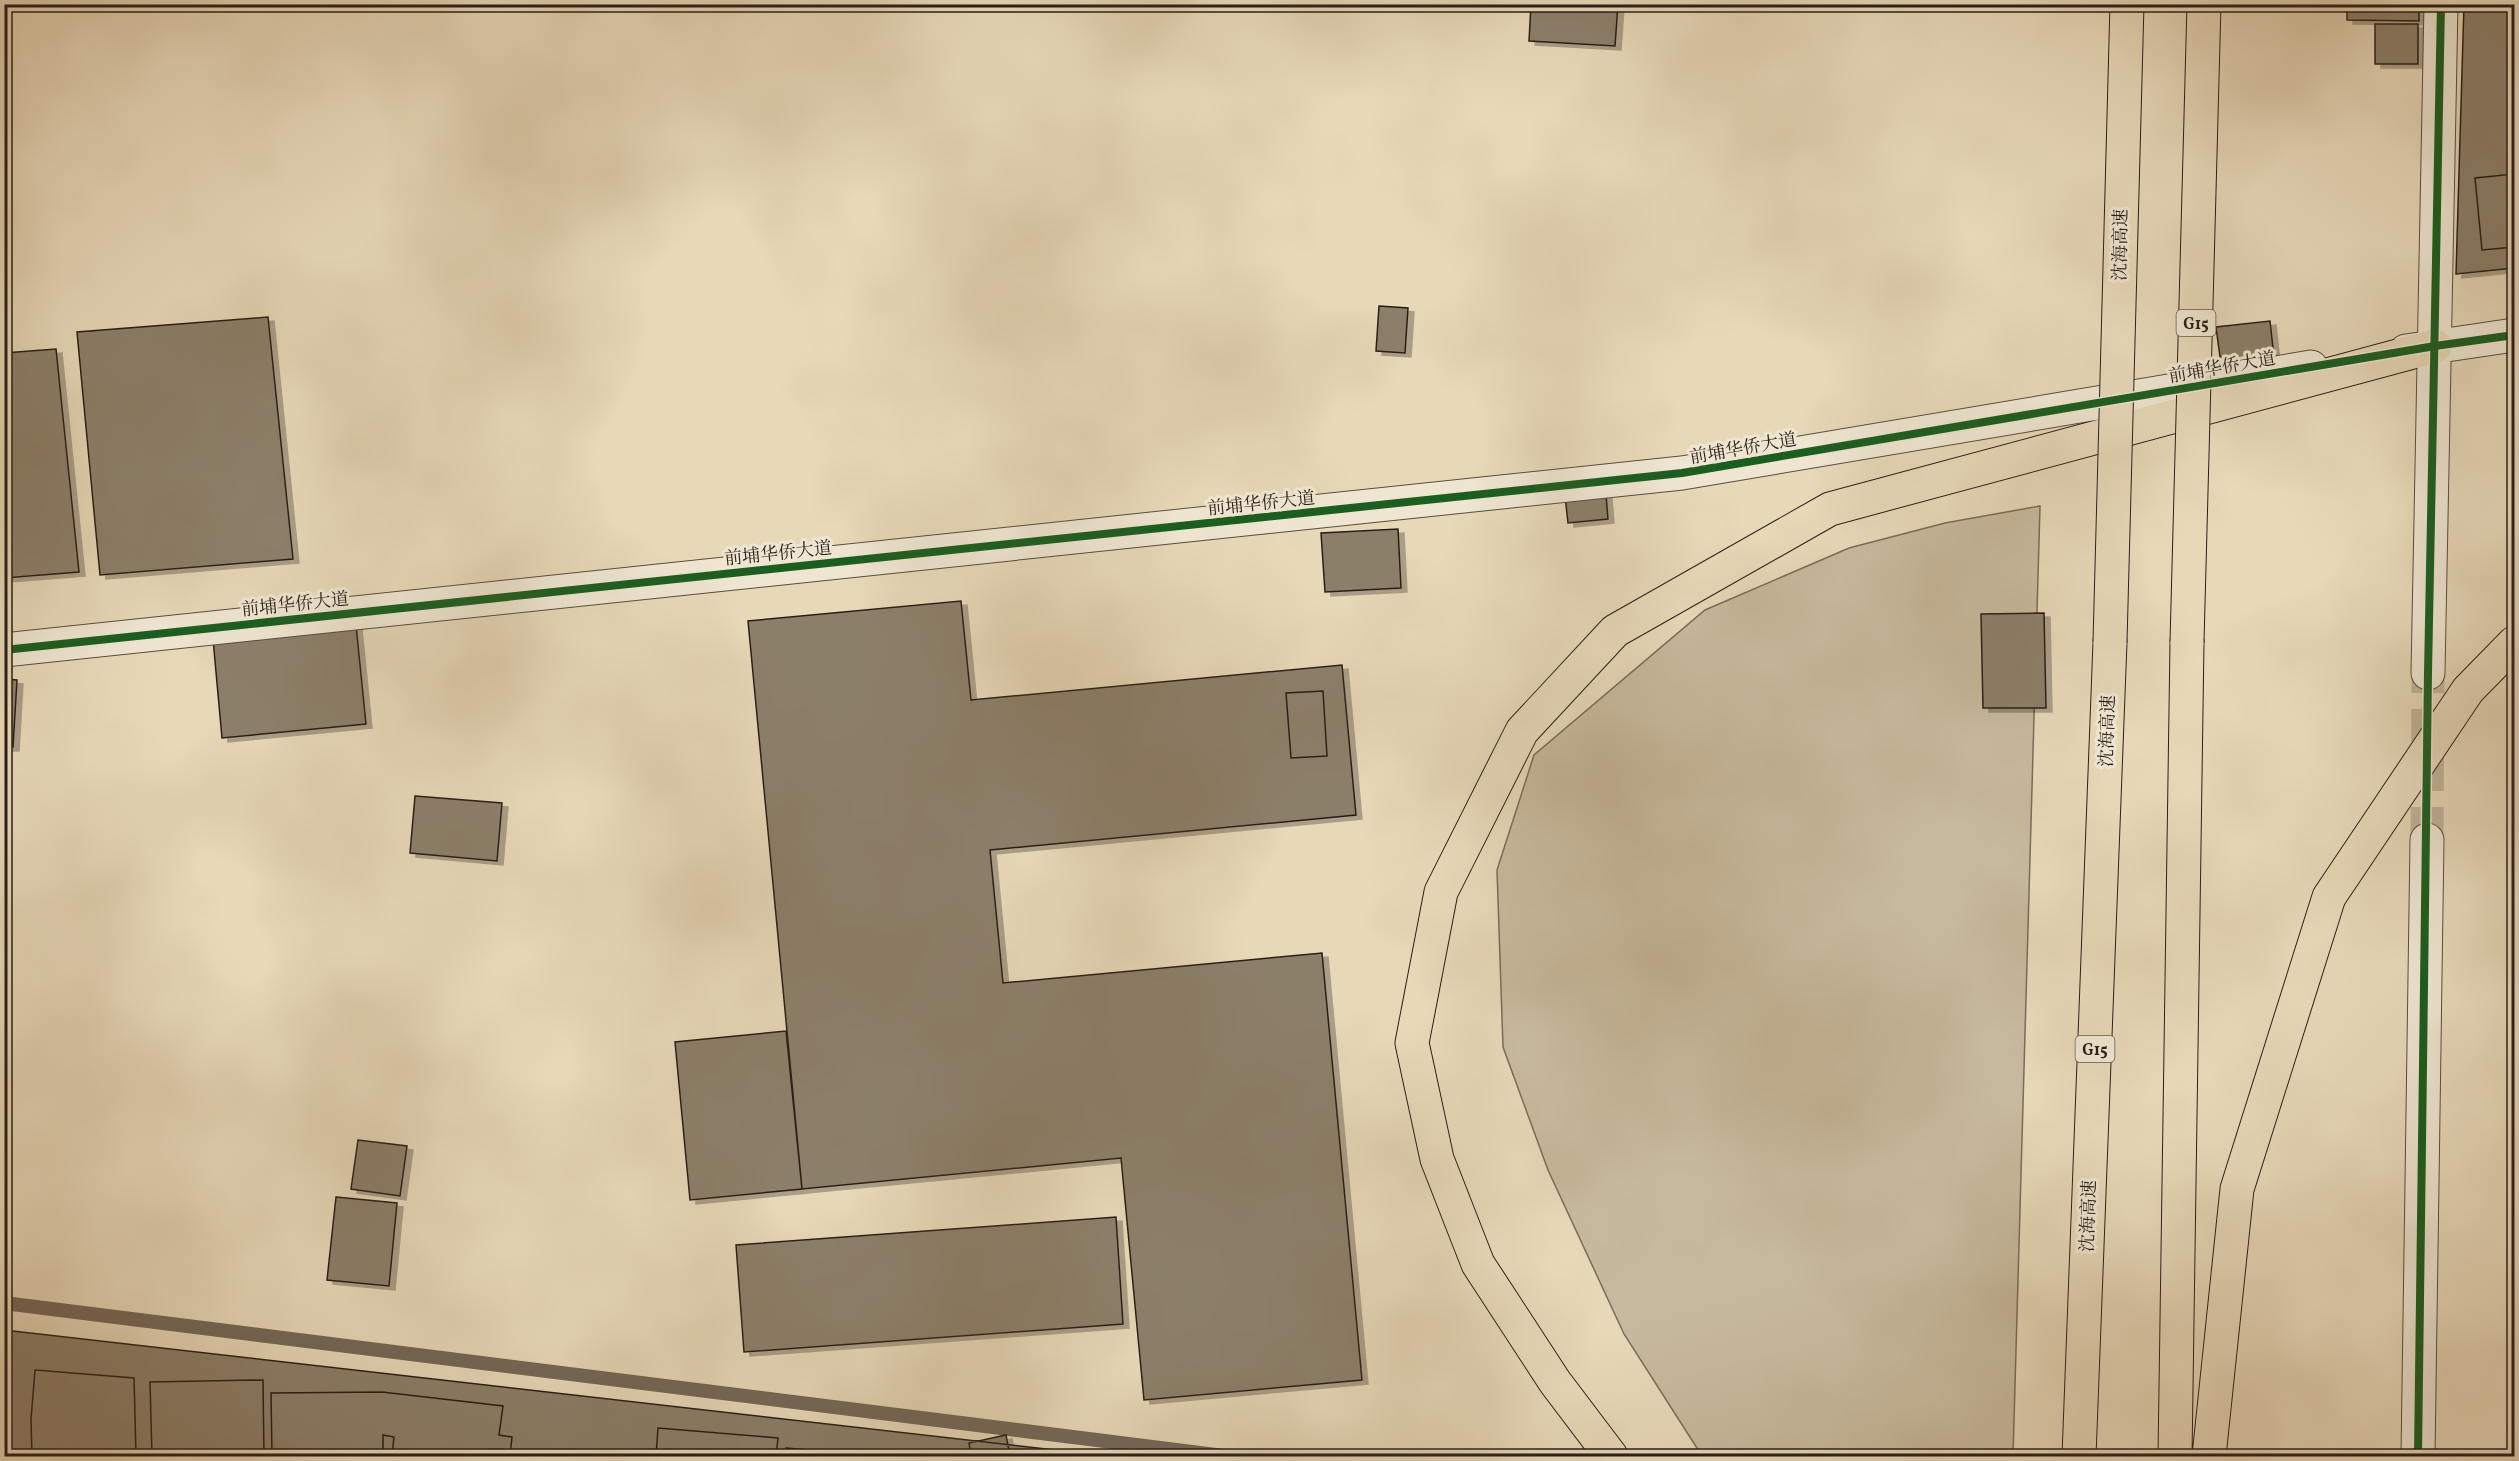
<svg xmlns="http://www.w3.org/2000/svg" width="2519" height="1461" font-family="Vollkorn,'Noto Serif SC',serif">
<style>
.green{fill:#c7b99d;stroke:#786c5a;stroke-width:1.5}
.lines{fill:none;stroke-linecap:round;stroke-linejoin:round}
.stream{stroke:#746858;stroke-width:14}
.building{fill:#8c7f6b;stroke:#291f18;stroke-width:1.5;filter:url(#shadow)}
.street-tunnel{stroke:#c1b398;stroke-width:33;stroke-dasharray:33 16;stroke-linecap:butt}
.street-casing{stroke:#584d40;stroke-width:35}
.highway-casing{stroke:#291f18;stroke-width:35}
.street{stroke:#efe6d1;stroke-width:33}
.highway{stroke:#e7d8b8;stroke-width:33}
.highway-bridge-casing{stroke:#291f18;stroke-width:35;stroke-linecap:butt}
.highway-bridge{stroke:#e7d8b8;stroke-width:33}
.cycleway-casing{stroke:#efe6d1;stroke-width:11}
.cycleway{stroke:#1b5e20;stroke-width:8}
.labels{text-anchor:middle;stroke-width:6;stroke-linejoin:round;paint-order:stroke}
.shield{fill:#efe6d1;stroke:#645b50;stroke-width:1.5}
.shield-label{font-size:16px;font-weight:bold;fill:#291f18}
.street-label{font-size:18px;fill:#291f18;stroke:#efe6d1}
</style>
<defs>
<filter id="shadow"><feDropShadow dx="6" dy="4" stdDeviation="0" flood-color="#0004"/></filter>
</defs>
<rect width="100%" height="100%" fill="#e7d8b8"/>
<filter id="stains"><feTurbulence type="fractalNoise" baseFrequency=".00333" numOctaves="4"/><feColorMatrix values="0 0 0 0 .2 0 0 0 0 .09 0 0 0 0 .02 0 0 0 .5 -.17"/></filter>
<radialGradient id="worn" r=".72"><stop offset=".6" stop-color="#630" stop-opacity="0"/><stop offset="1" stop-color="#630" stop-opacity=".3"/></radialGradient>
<path class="green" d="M2040,506L2013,1456H1702L1624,1334L1548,1170L1503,1047L1497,870L1534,755L1705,610L1849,548L1945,523Z"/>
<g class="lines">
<path class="stream" d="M4,1303L1224,1456"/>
</g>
<path class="building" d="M1531,4H1618L1615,46L1529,41Z
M2347,4H2419V21L2347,20Z
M2464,4H2514V268L2456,274Z
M2375,24H2418V64H2375Z
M2514,174V247L2482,250L2475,178Z
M1379,306L1408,308L1405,353L1376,351Z
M268,317L293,559L100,575L77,332Z
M2270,321L2275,366L2222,372L2216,327Z
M56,349L79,572L4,578V353Z
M1605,483L1608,519L1568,523L1564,487Z
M1398,529L1401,588L1325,592L1321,533Z
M961,601L971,700L1342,665L1356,815L990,850L1003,983L1322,953L1362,1380L1144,1400L1121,1158L802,1189L748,621Z
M2044,613L2046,708H1983L1981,614Z
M356,625L366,724L222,738L213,639Z
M4,679L17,680L13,747H4Z
M1323,691L1327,756L1291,758L1286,693Z
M415,796L502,803L497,861L410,853Z
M786,1031L802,1189L690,1200L675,1042Z
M358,1140L407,1146L400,1196L351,1189Z
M336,1197L397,1203L389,1286L327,1280Z
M1116,1217L1123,1324L744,1352L736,1245Z
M4,1330L1107,1456H4Z
M35,1370L134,1378L136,1456H32L31,1419Z
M263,1380L264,1456H152L150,1382Z
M382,1392L503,1406L499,1435L512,1437L510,1456H392L394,1437L383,1435V1456H272L271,1393Z
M658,1428L778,1438L776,1456H656Z
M1006,1435L1010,1456H971L969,1443Z
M786,1448L878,1456H785Z"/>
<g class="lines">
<path class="street-tunnel" d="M2427,840L2428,673"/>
<defs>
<path id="street" d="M2406,351L2514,335
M4,650L1682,473L2311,367
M2428,673L2441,4
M2418,1456L2427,840"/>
<path id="highway" d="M1611,1456L1555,1382L1478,1264L1437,1159L1412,1043L1441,892L1522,731L1615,631L1830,509L2435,346
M2079,1456L2110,642
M2175,1456L2187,642
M2209,1456L2237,1189L2329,897L2468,690L2514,643"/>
</defs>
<use href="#street" class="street-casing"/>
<use href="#highway" class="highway-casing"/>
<use href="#street" class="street"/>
<use href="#highway" class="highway"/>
<defs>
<path id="highway-bridge" d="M2110,642L2127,4
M2187,642L2204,4"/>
</defs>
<use href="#highway-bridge" class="highway-bridge-casing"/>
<use href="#highway-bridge" class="highway-bridge"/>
<defs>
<path id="cycleway" d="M4,650L1682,473L2435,346L2514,335
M2418,1456L2428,673L2441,4"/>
</defs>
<use href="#cycleway" class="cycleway-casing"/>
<use href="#cycleway" class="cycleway"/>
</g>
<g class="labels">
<g class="shield">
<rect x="2176.5" y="310" width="39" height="26" rx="4.5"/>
<rect x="2075.5" y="1036" width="39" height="26" rx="4.5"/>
</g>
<g class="shield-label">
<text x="2196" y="329">G15</text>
<text x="2095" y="1055">G15</text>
</g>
<g class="street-label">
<text transform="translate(2120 245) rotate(-89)" y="6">沈海高速</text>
<text transform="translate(2222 367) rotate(-10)" y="6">前埔华侨大道</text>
<text transform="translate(1743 448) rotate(-10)" y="6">前埔华侨大道</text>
<text transform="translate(1261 503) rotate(-6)" y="6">前埔华侨大道</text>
<text transform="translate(778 553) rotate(-6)" y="6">前埔华侨大道</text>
<text transform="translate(295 604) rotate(-6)" y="6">前埔华侨大道</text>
<text transform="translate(2107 731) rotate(-88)" y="6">沈海高速</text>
<text transform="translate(2088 1216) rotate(-88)" y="6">沈海高速</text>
</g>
</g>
<rect width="2519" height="1461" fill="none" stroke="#e7d8b8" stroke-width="24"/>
<rect x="6" y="6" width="2507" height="1449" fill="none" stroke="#291f18" stroke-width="3"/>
<rect x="12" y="12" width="2495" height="1437" fill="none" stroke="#291f18" stroke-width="1.5"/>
<rect width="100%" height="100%" filter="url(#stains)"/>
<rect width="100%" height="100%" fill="url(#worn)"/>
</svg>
